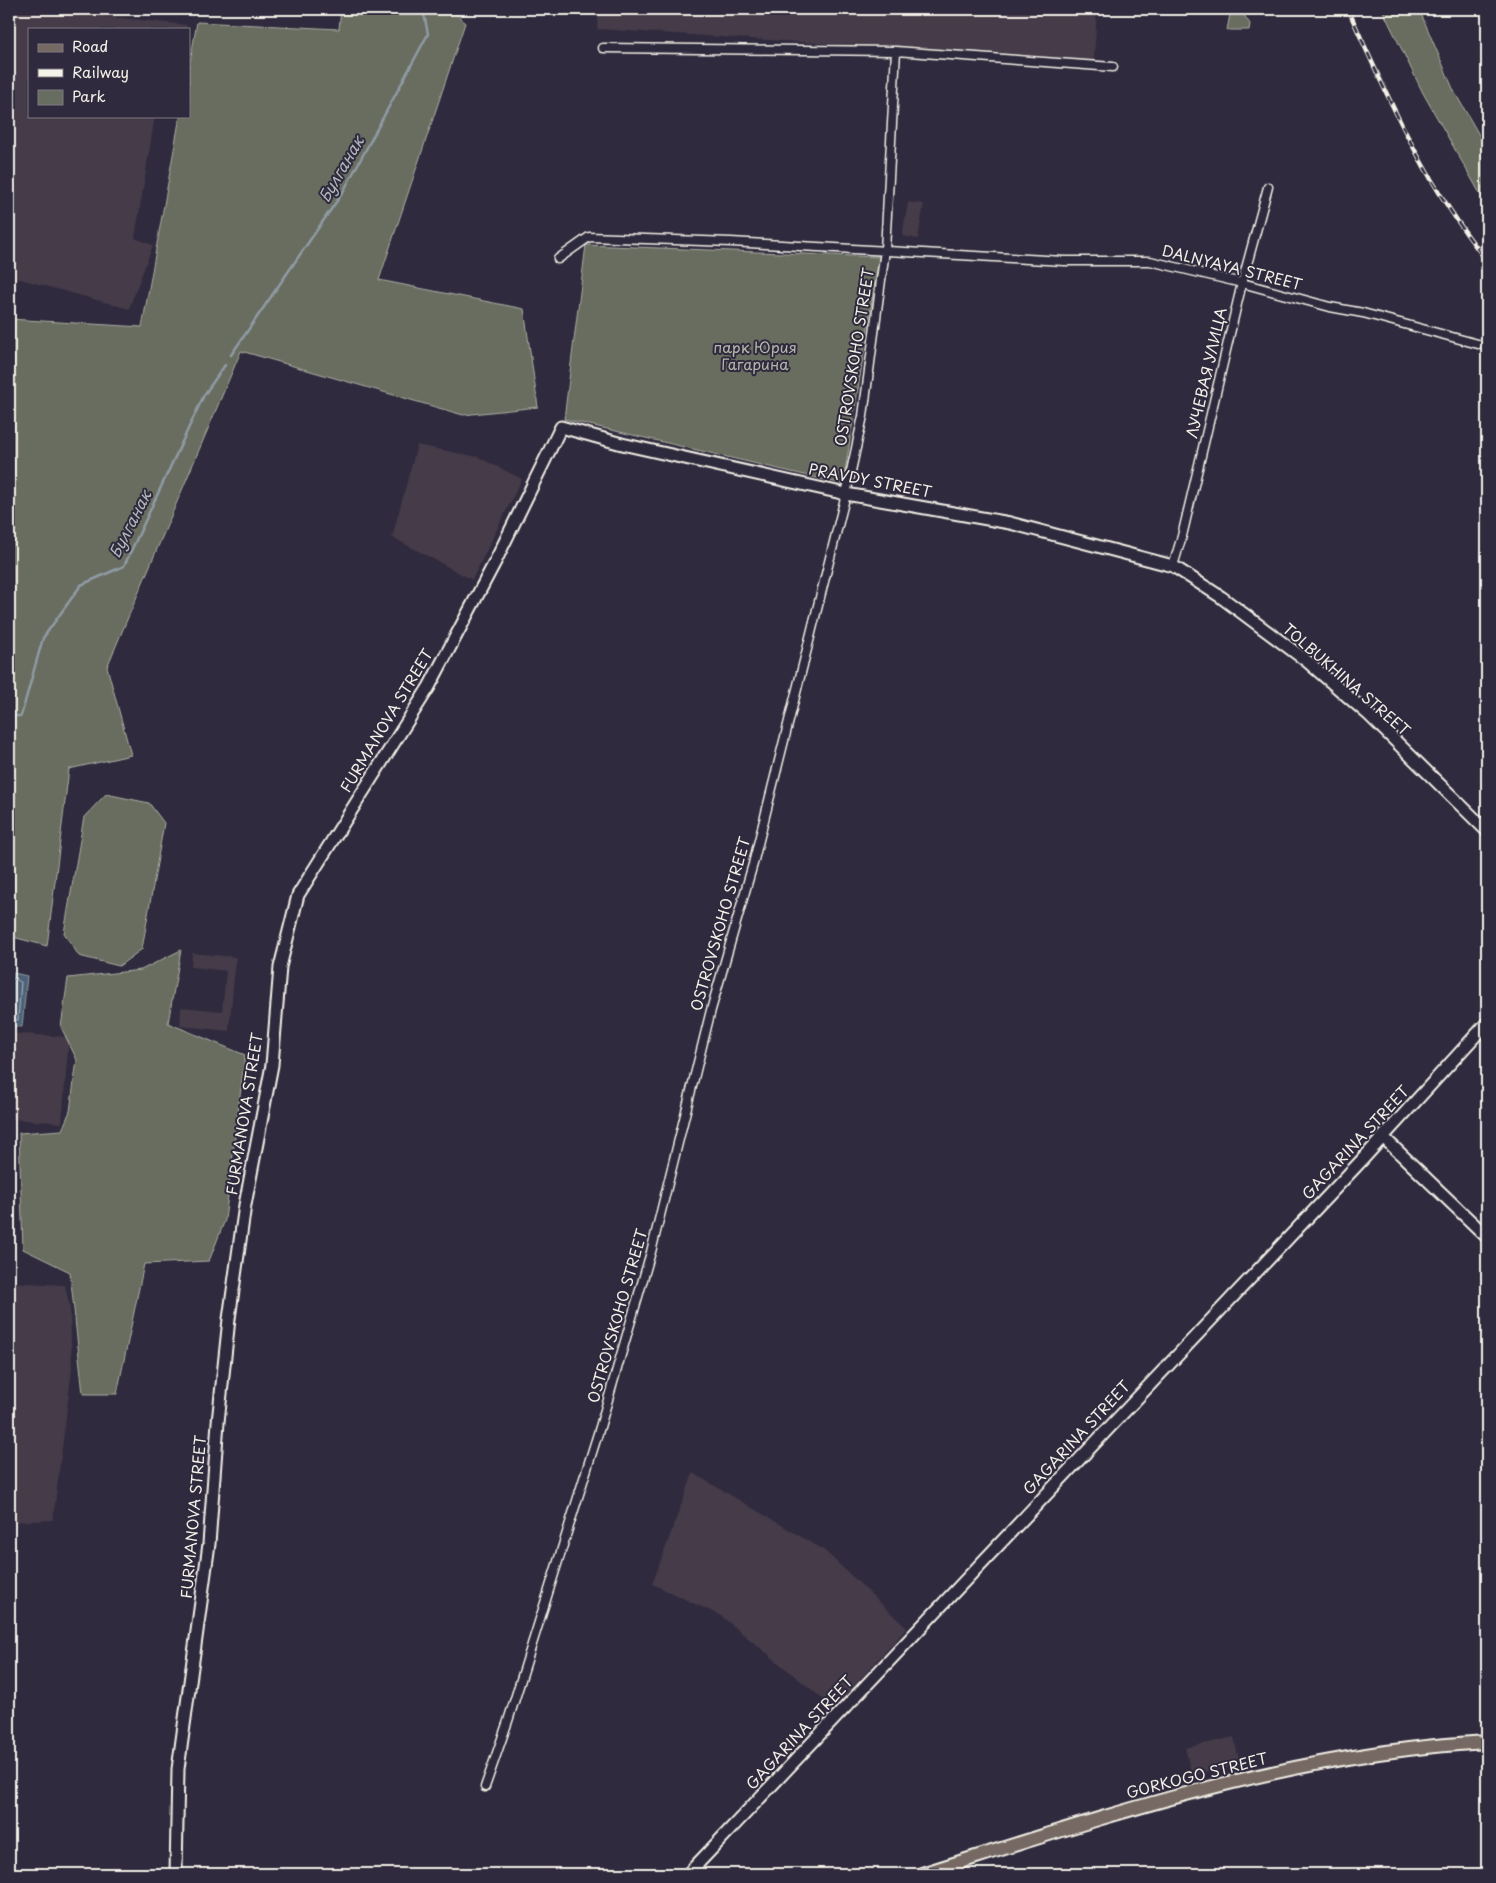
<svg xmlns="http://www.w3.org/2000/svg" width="1496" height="1883" font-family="'Playpen Sans',sans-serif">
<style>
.built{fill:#443a48}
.green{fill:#676d60;stroke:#aeafa4}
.water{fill:#4d6278;stroke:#909ba5}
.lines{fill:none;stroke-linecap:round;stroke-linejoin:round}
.shore{stroke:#b1b8bb;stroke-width:1}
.stream{stroke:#909ba5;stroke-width:2.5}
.street-casing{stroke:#f4f1e8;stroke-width:11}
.secondary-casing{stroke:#f4f1e8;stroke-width:15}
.primary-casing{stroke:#f4f1e8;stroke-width:16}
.street{stroke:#2f2a3d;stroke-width:8}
.secondary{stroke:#2f2a3d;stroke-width:11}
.primary{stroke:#766964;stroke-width:12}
.rail-casing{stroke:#f4f1e8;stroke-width:4.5}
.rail{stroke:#2f2a3d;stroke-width:2.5;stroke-dasharray:8;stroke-linecap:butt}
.labels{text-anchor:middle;stroke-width:4;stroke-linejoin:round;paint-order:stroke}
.street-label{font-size:15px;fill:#f4f1e8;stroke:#2f2a3d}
.park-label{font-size:15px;fill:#b5b6ab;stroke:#2f2a3d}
.water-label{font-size:16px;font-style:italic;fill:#b1b8bb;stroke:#2f2a3d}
</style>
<rect width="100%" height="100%" fill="#2f2a3d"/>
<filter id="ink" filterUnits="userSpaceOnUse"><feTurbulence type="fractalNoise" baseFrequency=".02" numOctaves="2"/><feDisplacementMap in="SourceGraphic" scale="10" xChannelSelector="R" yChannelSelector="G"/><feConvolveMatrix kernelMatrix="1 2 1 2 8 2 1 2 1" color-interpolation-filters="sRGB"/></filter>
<g filter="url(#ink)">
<path class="built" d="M9,9H37L187,25L186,29H29V116H155L135,238L153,245L129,309L9,276Z
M598,9H1097L1094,61L597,29Z
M908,202L924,204L918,239L902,236Z
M417,445L478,457L522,479L472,580L392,537Z
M192,953L236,957L229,1031L180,1026L181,1007L222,1011L226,971L191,967Z
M9,1033L69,1037L62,1123L11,1119L9,1137Z
M9,1269L10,1282L65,1285L70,1308L72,1369L53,1520L9,1522Z
M693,1473L824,1550L907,1628L834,1708L721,1616L652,1584Z
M1234,1737L1240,1765L1192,1776L1185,1748Z"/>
<path class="green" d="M341,9H452L465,23L379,280L524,309L538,407L463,415L241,351L107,667L131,755L69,769L47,946L9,936V319L142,327L180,116H189V68L197,22L339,29Z
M1231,9H1240L1250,24L1249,30H1227Z
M1382,9H1419L1454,91L1487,149V206L1423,93Z
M586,245L879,257L843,484L564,419Z
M106,794L149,803L164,823L142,949L119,966L79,956L64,933L84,817Z
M181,950L168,1023L245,1055L225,1220L209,1261L144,1264L117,1394H83L70,1272L23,1249L19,1133L62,1130L70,1111L77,1060L61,1027L68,978L141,970Z"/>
<path class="water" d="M9,972L27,976L22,1027L9,1026Z"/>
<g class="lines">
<path class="shore" d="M9,977L21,982L18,1020L9,1021"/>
<path class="stream" d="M231,355L343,192L428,34L423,9
M9,716H21L43,638L81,585L124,566L204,395L225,365
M9,1871L10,1874"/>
<defs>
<path id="street" d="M603,48L896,51L1113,67
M558,259L589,237L731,242L1064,261H1150L1242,283L1330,307L1363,313L1478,344
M1173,566L1182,536L1242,283L1268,187
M485,1787L508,1721L600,1427L651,1252L711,1010L753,864L846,494L863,416L885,250L896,51"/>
<path id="secondary" d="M1383,1137L1487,1237
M176,1874L178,1769L209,1544L218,1422L229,1319L245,1205L272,1065L280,967L298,895L429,687L495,562L561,427L622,444L846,494L1010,523L1173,566L1221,597L1308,662L1368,714L1487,831
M688,1874L1361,1161L1487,1023"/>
<path id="primary" d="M922,1874C1107,1816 1293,1752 1487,1742"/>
</defs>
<use href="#street" class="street-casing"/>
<use href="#secondary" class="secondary-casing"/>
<use href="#primary" class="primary-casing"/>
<use href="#street" class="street"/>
<use href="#secondary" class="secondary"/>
<use href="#primary" class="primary"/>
<defs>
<path id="rail" d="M1348,9C1388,98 1425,184 1487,261"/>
</defs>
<use href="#rail" class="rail-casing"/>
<use href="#rail" class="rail"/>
</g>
</g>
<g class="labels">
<g class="street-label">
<text transform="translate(1232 268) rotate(14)" y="5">DALNYAYA STREET</text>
<text transform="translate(855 357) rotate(-81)" y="5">OSTROVSKOHO STREET</text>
<text transform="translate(1207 373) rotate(-77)" y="5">ЛУЧЕВАЯ УЛИЦА</text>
<text transform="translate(870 481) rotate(11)" y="5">PRAVDY STREET</text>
<text transform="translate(1346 680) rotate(41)" y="5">TOLBUKHINA STREET</text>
<text transform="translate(387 721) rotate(-59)" y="5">FURMANOVA STREET</text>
<text transform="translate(721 924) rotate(-74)" y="5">OSTROVSKOHO STREET</text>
<text transform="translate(245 1114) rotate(-81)" y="5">FURMANOVA STREET</text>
<text transform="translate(1356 1143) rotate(-47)" y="5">GAGARINA STREET</text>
<text transform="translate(618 1316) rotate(-74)" y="5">OSTROVSKOHO STREET</text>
<text transform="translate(1077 1438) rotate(-47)" y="5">GAGARINA STREET</text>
<text transform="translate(194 1517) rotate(-85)" y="5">FURMANOVA STREET</text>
<text transform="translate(800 1733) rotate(-47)" y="5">GAGARINA STREET</text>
<text transform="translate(1197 1776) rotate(-14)" y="5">GORKOGO STREET</text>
</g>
<g class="park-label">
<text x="755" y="353">парк Юрия<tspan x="755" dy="17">Гагарина</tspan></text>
</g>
<g class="water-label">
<text transform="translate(341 169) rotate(-60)" y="6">Булганак</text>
<text transform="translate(130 524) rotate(-63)" y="6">Булганак</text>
</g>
</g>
<rect width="1496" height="1883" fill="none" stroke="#2f2a3d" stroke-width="30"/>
<rect x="15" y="15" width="1466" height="1853" fill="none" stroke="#f4f1e8" stroke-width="2" filter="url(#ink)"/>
<rect x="28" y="28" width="162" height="90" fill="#2f2a3d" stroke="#7e7a81"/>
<rect x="38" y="44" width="25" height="8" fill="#766964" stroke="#7e7a81"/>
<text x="72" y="52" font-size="15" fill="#f4f1e8">Road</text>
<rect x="38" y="69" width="25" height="8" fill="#f4f1e8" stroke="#7e7a81"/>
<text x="72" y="78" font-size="15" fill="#f4f1e8">Railway</text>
<rect x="38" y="90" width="25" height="15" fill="#676d60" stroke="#7e7a81"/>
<text x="72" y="102" font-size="15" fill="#f4f1e8">Park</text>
</svg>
